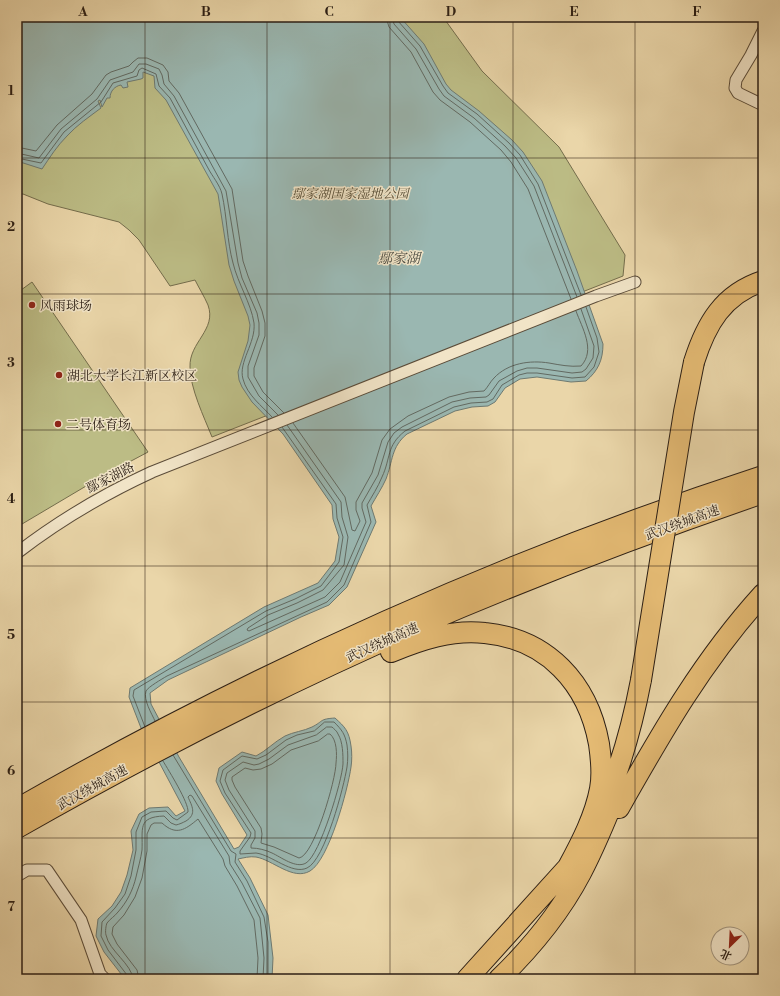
<svg xmlns="http://www.w3.org/2000/svg" width="780" height="996" font-family="'Libre Bodoni','Noto Serif SC',serif">
<style>
.green{fill:#bcbc85;stroke:#746d4c}
.water{fill:#9ab7b1;stroke:#6e7a72}
.lines{fill:none;stroke-linecap:round;stroke-linejoin:round}
.shore{stroke:#626a62;stroke-width:1}
.minor-casing{stroke:#5b4c39;stroke-width:13}
.motorway-casing{stroke:#2b1e14;stroke-width:22}
.minor{stroke:#f1e4c7;stroke-width:11}
.motorway{stroke:#e5bb74;stroke-width:20}
.motorway-bridge-casing{stroke:#2b1e14;stroke-width:22;stroke-linecap:butt}
.motorway-bridge{stroke:#e5bb74;stroke-width:20}
.grid{fill:none;stroke:#2b1e14;stroke-width:1;stroke-opacity:0.55}
.poi-dot{fill:#8f2418;stroke:#f1e4c7;stroke-width:1.5}
.labels{text-anchor:middle;stroke-width:3;stroke-linejoin:round;paint-order:stroke}
.park-label{font-size:13px;font-style:italic;fill:#564d36;stroke:#f1e4c7}
.poi-label{font-size:13px;fill:#2b1e14;stroke:#f1e4c7;text-anchor:start}
.street-label{font-size:13px;fill:#2b1e14;stroke:#f1e4c7}
.water-label{font-size:14px;font-style:italic;fill:#4c4c43;stroke:#f1e4c7}
.neatline{fill:none;stroke:#2b1e14;stroke-width:1.5}
.grid-label{font-size:13px;text-anchor:middle;font-weight:bold;fill:#2b1e14}
</style>
<rect width="100%" height="100%" fill="#ead6a9"/>
<filter id="stains"><feTurbulence type="fractalNoise" baseFrequency=".005" numOctaves="4"/><feColorMatrix values="0 0 0 0 .2 0 0 0 0 .09 0 0 0 0 .02 0 0 0 .5 -.17"/></filter>
<radialGradient id="worn" r=".72"><stop offset=".6" stop-color="#630" stop-opacity="0"/><stop offset="1" stop-color="#630" stop-opacity=".3"/></radialGradient>
<path class="green" d="M17,17H443L482,71L559,147L625,255L623,276L212,437C204,417 190,388 190,367C189,342 217,330 208,305C204,296 199,288 195,280L170,286L139,240L129,230L119,222L48,204L23,194H17Z
M32,282L148,452L103,476L17,527V293Z"/>
<path class="water" d="M17,17H400L424,44L446,84L451,90L479,111L512,140L523,152L542,181L577,271L603,344C603,360 598,371 586,381L571,382L537,377L520,379L505,388L495,402L488,406L472,407L455,411L407,434C391,447 393,461 386,479C382,488 376,497 371,506L376,522L347,587L329,605L301,617L168,680L150,693L151,704L179,757L234,849L239,847L247,835L222,794L216,781L219,768L242,752L256,756C266,751 274,742 285,736C293,732 304,731 312,727C324,721 319,719 335,718C345,727 349,731 351,746C352,752 352,761 351,767C348,789 329,860 310,871C293,881 273,860 256,857C250,856 243,858 238,859L250,878L268,915L273,958L272,979H125L104,952L96,936L98,919L112,906L121,892L127,875L133,850L131,831L139,814L149,808L168,807L176,816L185,811L141,728L129,697L130,688L264,607L318,583L335,561L339,537L333,519L332,505L283,434L252,402L242,387L239,380L238,372L248,341L250,325L248,316L234,281L229,265L218,194L166,100L155,88L154,76L143,72V78L141,79L127,82L128,87L123,88L121,85C115,86 110,91 110,98H107L102,107L100,100L98,101L101,108C89,117 77,125 67,136C57,146 50,157 42,169L17,161Z"/>
<g class="lines">
<path class="shore" d="M386,17L389,27L411,52L433,92L440,100L470,122L501,150L511,162L528,189L571,299
M392,17L394,24L416,49L439,89L444,96L474,118L505,146L516,158L534,186L577,297
M397,17L398,21L420,46L443,86L448,93L477,114L509,143L520,155L538,184L581,295
M17,147L36,151L57,125L92,94L106,75L111,72L129,66L133,62L138,58H147L163,65L168,72L169,81L179,93L232,189L243,261L248,276L262,311L265,323V336L254,368V376L263,392L284,413
M17,153L39,158L61,129L97,99L110,80L133,72L139,64H146L159,69L162,75L164,84L174,96L226,191L238,263L242,278L257,313L259,323V335L248,366V377L259,396L278,415
M17,158L41,163L64,132L101,102L113,83L137,76L139,70L142,68L156,74L159,86L170,98C183,121 195,145 208,168C212,176 220,185 222,194C227,217 227,241 233,263C238,284 251,303 254,323C256,343 238,362 243,379C247,395 262,406 272,417
M293,423L345,497L352,530L355,531L360,521L356,510V502L372,473L382,440L390,429L408,416L449,397L469,392L484,391C488,387 490,382 494,378C508,363 530,360 549,363C560,365 570,367 581,366C596,350 582,328 576,311
M287,425L341,502L342,517L348,537L344,565L323,590L297,603L268,615L248,628L247,630L249,631L325,597L340,582L366,522L362,508V503L378,475L388,442L394,433L402,427L452,402L470,398L486,397L489,395L499,381L517,371L527,368H537L572,373L582,372L586,369L593,358L594,346L581,309
M155,721C152,714 143,700 146,691C148,687 162,679 167,676L327,602L344,585L371,522L367,505C372,496 378,487 382,477C391,458 386,446 405,431L454,407L471,403L487,402L493,399L502,385L519,375L527,373H537L572,378L585,377L594,367L599,352L597,338L586,307
M325,722H334C342,730 345,734 347,745C348,752 348,760 347,767C344,786 325,860 307,868C292,875 272,855 256,853C251,853 245,854 240,854V851L250,837L251,833L225,793L220,781L223,770L242,756L257,759L266,755L286,740L297,735L314,731Z
M145,727L133,696L134,690L266,611L295,599L321,586L339,562L343,537L337,518L336,504L282,427
M327,727H332C334,729 337,731 338,734C343,742 343,755 343,764C342,781 320,855 306,863C296,869 281,857 272,853C266,850 258,848 251,848V845L255,838V831L229,790L225,780L227,773L243,762L254,765L259,764L269,759L288,745L316,735Z
M328,734H330C337,740 337,754 336,763C336,779 314,856 299,858L274,847L261,843L262,834L261,828L235,787L232,780V777L245,768L253,770L261,769L272,764L291,750L318,741Z
M173,755L231,851L236,854L235,862L247,881L264,917L268,942V979
M128,979L127,975L108,950L101,936L102,922L115,908L125,894L131,876L136,850V832L142,817L151,812L166,811L173,818L177,820L188,812C189,803 169,771 163,761
M133,979C132,964 109,951 106,935C105,932 106,925 107,923C110,919 115,916 118,912C127,902 133,890 136,877C138,868 141,858 142,850C143,829 137,817 164,816L171,823L176,825C180,824 182,823 186,821C197,814 192,806 188,797L190,795L192,796L229,856L230,864L242,883L260,918L264,958L263,979
M139,979L137,970L117,944L112,934L113,927L124,915L135,897L142,878L147,851V834L151,825L154,823H162C176,836 185,830 198,819L223,859L225,866L237,886L254,920L258,958L257,979"/>
<defs>
<path id="minor" d="M763,31L751,55L736,80L735,88L738,93L763,105
M17,553C61,519 102,495 152,472L596,296L635,282
M17,876L27,870H47L81,920L100,974L105,979"/>
<path id="motorway" d="M694,362C706,324 723,294 763,281
M391,652C420,640 452,629 485,633C547,639 588,683 599,744C601,758 603,774 600,789C595,816 581,843 568,867
M606,801C622,762 633,722 641,680
M619,808C662,732 703,660 763,594
M17,809C253,674 504,560 763,476
M17,828C147,754 280,686 417,626C531,577 646,533 763,493
M467,979L568,867L576,855
M499,979C531,948 560,913 581,873C595,846 607,817 618,789"/>
</defs>
<use href="#minor" class="minor-casing"/>
<use href="#motorway" class="motorway-casing"/>
<use href="#minor" class="minor"/>
<use href="#motorway" class="motorway"/>
<defs>
<path id="motorway-bridge" d="M641,680L684,412L694,362"/>
</defs>
<use href="#motorway-bridge" class="motorway-bridge-casing"/>
<use href="#motorway-bridge" class="motorway-bridge"/>
</g>
<path class="grid" d="M145,17V979M267,17V979M390,17V979M513,17V979M635,17V979M17,158H763M17,294H763M17,430H763M17,566H763M17,702H763M17,838H763"/>
<g class="poi-dot">
<circle cx="32" cy="305" r="4"/>
<circle cx="59" cy="375" r="4"/>
<circle cx="58" cy="424" r="4"/>
</g>
<g class="labels">
<g class="park-label">
<text x="350" y="198">鄢家湖国家湿地公园</text>
</g>
<g class="poi-label">
<text x="40" y="310">风雨球场</text>
<text x="67" y="380">湖北大学长江新区校区</text>
<text x="66" y="429">二号体育场</text>
</g>
<g class="street-label">
<text transform="translate(110 477) rotate(-27)" y="5">鄢家湖路</text>
<text transform="translate(682 522) rotate(-20)" y="5">武汉绕城高速</text>
<text transform="translate(382 642) rotate(-24)" y="5">武汉绕城高速</text>
<text transform="translate(92 787) rotate(-29)" y="5">武汉绕城高速</text>
</g>
<g class="water-label">
<text x="399" y="263">鄢家湖</text>
</g>
</g>
<rect width="780" height="996" fill="none" stroke="#ead6a9" stroke-width="44"/>
<g transform="translate(730 946) rotate(204)"><circle r="19" fill="#f1e4c7" stroke="#a2957f"/>
<path d="M0-3L7 15L0 10L-7 15Z" fill="#8f2418"/>
<text y="-6" font-size="11" font-weight="bold" text-anchor="middle" fill="#2b1e14">北</text>
</g>
<rect x="22" y="22" width="736" height="952" class="neatline"/>
<g class="grid-label">
<text x="83" y="16">A</text>
<text x="206" y="16">B</text>
<text x="329" y="16">C</text>
<text x="451" y="16">D</text>
<text x="574" y="16">E</text>
<text x="697" y="16">F</text>
<text x="11" y="95">1</text>
<text x="11" y="231">2</text>
<text x="11" y="367">3</text>
<text x="11" y="503">4</text>
<text x="11" y="639">5</text>
<text x="11" y="775">6</text>
<text x="11" y="911">7</text>
</g>
<rect width="100%" height="100%" filter="url(#stains)"/>
<rect width="100%" height="100%" fill="url(#worn)"/>
</svg>
